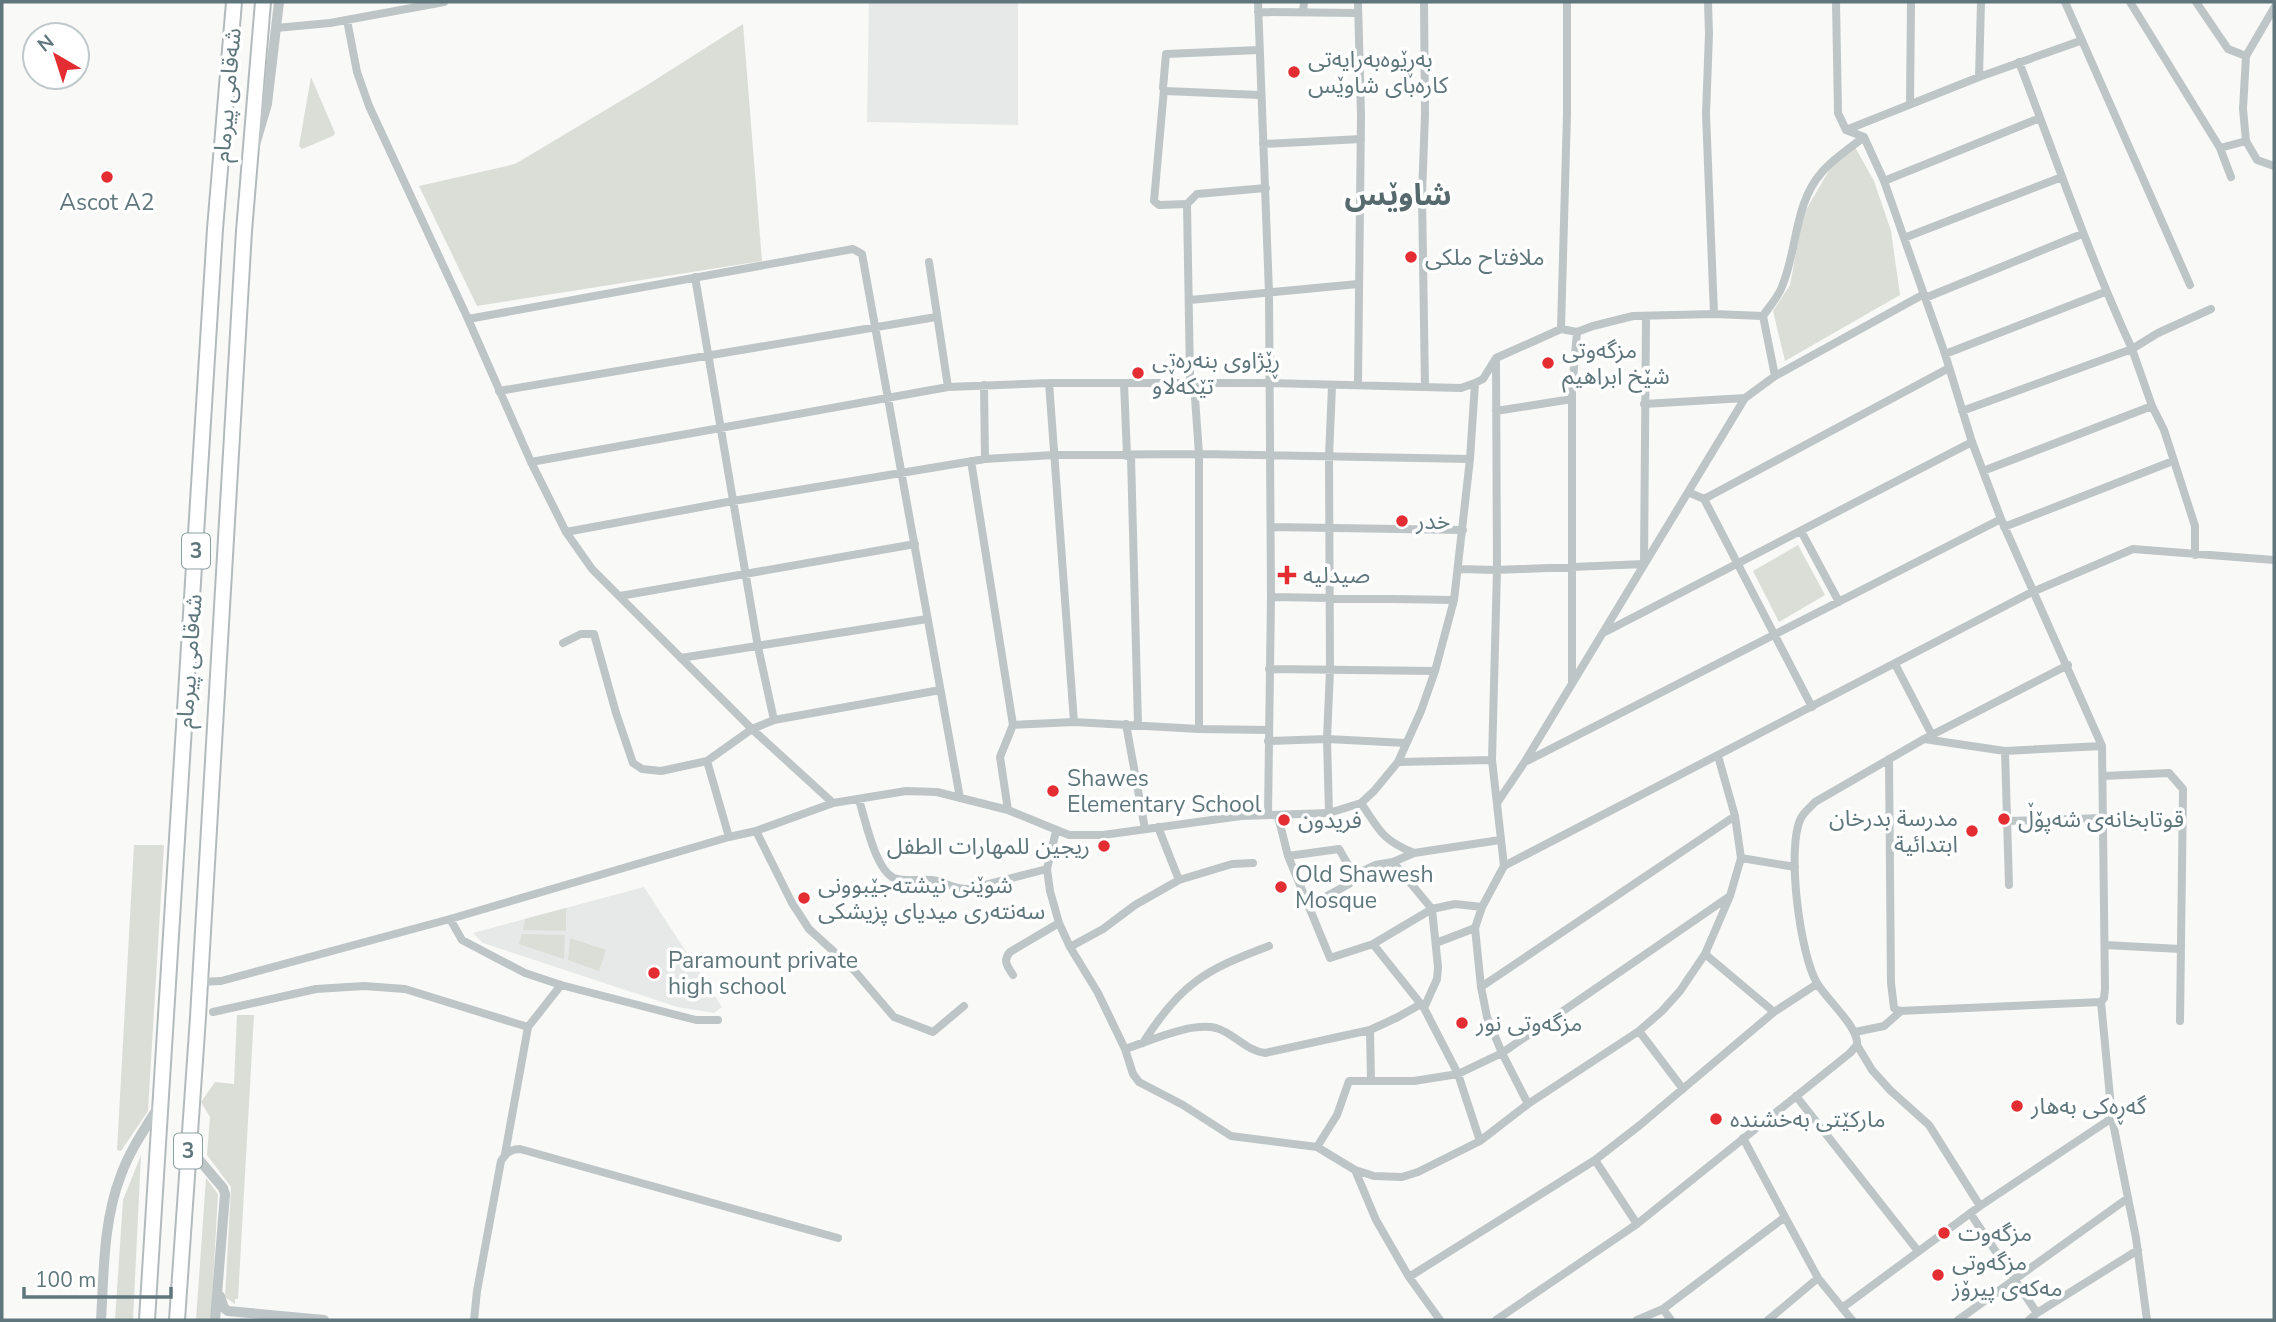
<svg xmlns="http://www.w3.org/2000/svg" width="2276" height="1322" font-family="'Nunito Sans','Noto Sans Arabic',sans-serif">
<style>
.built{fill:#e7e9e8}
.green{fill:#dbded6}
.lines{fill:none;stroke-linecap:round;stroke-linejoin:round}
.trunk-casing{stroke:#b3babc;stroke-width:18}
.minor{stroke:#bdc5c7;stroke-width:8}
.tertiary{stroke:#bdc5c7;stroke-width:10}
.trunk{stroke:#fff;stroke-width:14}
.poi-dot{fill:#e32d33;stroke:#fff;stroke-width:2.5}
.labels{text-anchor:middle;stroke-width:7;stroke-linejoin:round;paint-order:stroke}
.shield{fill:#fff;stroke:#8fa0a3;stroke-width:2}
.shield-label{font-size:21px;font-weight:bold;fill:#5f777c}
.poi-label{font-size:23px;fill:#5f777c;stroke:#fff;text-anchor:start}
.street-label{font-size:23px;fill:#5f777c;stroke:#fff}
.district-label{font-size:30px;font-weight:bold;fill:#56696d;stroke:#fff}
</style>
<rect width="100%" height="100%" fill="#f9f9f7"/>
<path class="built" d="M869,2H1018V125L867,122Z
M644,887L722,1007L714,1013L677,1007L483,943L473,933Z"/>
<path class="green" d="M743,24L762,261L477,306L419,186L515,164L644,87Z
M311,77L335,133L333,136L302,149L299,146Z
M1855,147L1874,181L1891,231L1900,295L1785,361L1773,311L1790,285L1803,215L1831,167Z
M1798,545L1825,595L1779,622L1753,571Z
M134,845H164L148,1111L121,1151L117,1150Z
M566,908V931L523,930L525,919Z
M522,934L565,935L564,959L519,944Z
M570,938L606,950L599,971L568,960Z
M237,1015H254L238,1299H235V1304L225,1297L231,1187L207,1155L210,1117L201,1102L215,1082L234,1084Z
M141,1155L133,1320H115L123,1200Z
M206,1178L218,1194L211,1320H196Z"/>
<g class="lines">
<defs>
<path id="trunk" d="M147,1320L215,229L234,2
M177,1320L198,1017L244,231L263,2"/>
</defs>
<use href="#trunk" class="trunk-casing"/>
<path class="minor" d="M1258,2L1269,293L1271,597L1268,815
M1358,2L1361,115L1358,385
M1424,2L1425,114L1422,196L1425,387
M1708,2L1709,34L1706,114L1714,314
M1836,2L1838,113L1846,130L1864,137L1884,181L1904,238L1945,354L1972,442L2001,519L2102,746L2105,989L2104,998L2101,1002L1899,1011L1894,1008L1891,983L1889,759
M2065,2L2190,285
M2130,2L2220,148L2231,177
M2196,2L2228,49L2246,56
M2274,8L2246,56L2243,109L2246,141L2257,160L2274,166
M1258,12L1358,13
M1303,12L1304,2
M347,20L357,72L369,106L468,319L531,462L566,532L592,569L752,729L833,803
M276,28L330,23L444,2
M1259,50L1166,54L1163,88L1165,91L1260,95
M1979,77L1981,2
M1164,89L1154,201L1159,205L1187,204
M1910,103L1911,2
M1846,130L1979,77L2080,41
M1263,144L1361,139
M2220,148L2246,141
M1884,181L2040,118
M1904,238L2062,177
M929,262L948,387
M695,277L758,647L774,720
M1925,298L2082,234
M1190,300L1358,284
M1763,316C1769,307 1777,298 1781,289C1798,251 1793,205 1822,172C1833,159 1850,148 1864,137
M468,319L853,249L862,254L960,798
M1561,329L1577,332L1593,326L1633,316L1714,314L1763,316L1775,376
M1945,354L2105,292
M1496,361L1497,570L1492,760L1504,866
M1049,383L1074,722
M1124,383L1127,456
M984,385L985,459
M499,391L936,317
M1644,404L1745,398
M1496,411L1572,399
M1962,411L2132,349C2089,256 2056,158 2019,62
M1131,456L1138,725
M971,461L1013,725L1000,757L1008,810
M531,462L948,387L1049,383H1269L1461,388L1475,383
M1983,471L2152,406
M1688,492L1704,499L1812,707
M1704,499L1949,368
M1271,527L1463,530
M2004,527L2173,461
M1801,531L1839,602
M566,532L733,501L985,459L1054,455L1199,454L1470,459
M2195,555V526L2164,430L2152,406L2132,349L2158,333L2211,309
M1459,569L1497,570L1644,564L1646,316
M620,596L915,544
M1271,597L1454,600
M1605,632L1972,442
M563,643L581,634H594L616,713L633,763L642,769L661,771L707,761L752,729L774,720L940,690
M681,658L927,619
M1895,664L1932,735
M1269,669L1435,671
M1572,683V390L1577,332
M1126,724L1145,829
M1013,725L1074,722L1199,729L1269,730
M1199,729V454L1194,384L1190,377L1187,204L1197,194L1266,188
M1924,739L2005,751L2102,746
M1268,741L1327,739L1406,743
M2005,751L2009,885
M707,761L729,837
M1527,761L2001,519
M1398,762L1492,760
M2103,776L2169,773L2183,789L2180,1021
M859,800C865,818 875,870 894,878C905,882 921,879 932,880C947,882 951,889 969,889L1047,869
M1361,803C1380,831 1382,840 1414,853
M1497,803L1524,763L1745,398L1775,376L1924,294
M1329,813L1327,739L1330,670L1329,457L1332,386
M1278,816L1288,856L1330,958L1373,944L1432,909L1455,904L1482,907
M2007,821L2103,818
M1158,827L1179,880
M756,831L792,903L809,929L853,969L894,1017L933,1032L964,1006
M1056,831L1047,869L1050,891L1059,923L1070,947L1098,993L1125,1049L1133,1074L1139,1082L1183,1105L1231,1136L1317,1147L1355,1170L1376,1220L1409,1277L1440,1320
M1288,856L1339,849L1354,875
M1741,858L1795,867
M1393,862L1432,909L1438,967L1437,979L1424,1008
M1308,903L1325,897L1349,884L1354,875L1375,865L1393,862L1414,853L1500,840
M450,919L462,940L525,973L561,985L696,1020H718
M1436,943L1475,928
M1373,944L1424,1008L1458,1074L1480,1141
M2105,945L2180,949
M1070,947L1103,929L1135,905L1179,880L1232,864L1253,863
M1705,954L1774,1012
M1013,975C1008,967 1002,961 1010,952L1059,923
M200,982L221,981L450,919L729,837L756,831L833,803L906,791L937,792L1008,810L1069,835H1103L1241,816L1329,813L1361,803L1374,791L1398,762L1421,711L1435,671L1454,600L1470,459L1475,383L1483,379L1496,358L1561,329L1567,114V2
M1481,987L1735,816
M2101,1002L2112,1118L2136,1238L2147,1320
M213,1012L316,989L364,986L405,989L528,1027
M1370,1030L1371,1081
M1639,1031L1683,1089
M1855,1032L1884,1026L1901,1011
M1143,1043C1180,984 1205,970 1269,946
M1857,1045L1872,1070L1890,1090L1929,1125L1980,1206
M1125,1049C1150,1041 1190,1022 1216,1028C1234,1033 1246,1051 1265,1053L1370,1030L1398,1017L1421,1004
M1796,1096L1918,1251
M1528,1104L1502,1053L1487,1017L1481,987L1475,928L1482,907L1504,866L2032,592L2133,549L2274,560
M1317,1147L1337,1115L1349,1081H1414L1458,1074L1502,1053L1730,896
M505,1154L528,1027L561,985
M1595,1160L1637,1224
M1355,1170L1374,1176L1402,1177L1418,1172L1480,1141L1528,1104L1639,1031L1662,1011L1680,991L1705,954L1730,896L1741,858L1735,816L1718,756
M1970,1213L2037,1313L2029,1320
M1785,1217L1818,1278L1852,1320
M1409,1277L1595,1160L1640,1125L1774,1012L1817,984
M1842,1308L1980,1206L2112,1118
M1663,1309L1785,1217L1743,1138
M2037,1313L2138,1250
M474,1320L477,1291L501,1161C506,1153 511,1149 520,1149L838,1238
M1496,1320L1637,1224L1850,1053L1857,1045C1859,1027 1826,999 1817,983C1800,955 1786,847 1801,818C1804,812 1811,807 1815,802L1924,739L2068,665
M1637,1320L1663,1309L1671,1320
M1768,1320L1818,1278
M1958,1320L2128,1198"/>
<path class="tertiary" d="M254,148L267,104L279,2
M189,1148L223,1188L225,1194L215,1320
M220,1296L224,1308L228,1311L324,1320
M101,1320C104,1272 103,1221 121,1175C130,1150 146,1127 160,1104"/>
<use href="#trunk" class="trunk"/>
</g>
<g class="poi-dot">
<circle cx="1294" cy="72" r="7"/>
<circle cx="107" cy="177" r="7"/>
<circle cx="1411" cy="257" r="7"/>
<circle cx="1548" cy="363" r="7"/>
<circle cx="1138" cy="373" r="7"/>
<circle cx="1402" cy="521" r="7"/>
<path d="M1283.5 564.5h7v7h7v7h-7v7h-7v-7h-7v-7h7z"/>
<circle cx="1053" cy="791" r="7"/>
<circle cx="2004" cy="819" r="7"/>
<circle cx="1284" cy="820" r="7"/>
<circle cx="1972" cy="831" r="7"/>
<circle cx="1104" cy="846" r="7"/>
<circle cx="1281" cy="887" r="7"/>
<circle cx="804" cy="898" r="7"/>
<circle cx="654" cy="973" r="7"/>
<circle cx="1462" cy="1023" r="7"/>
<circle cx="2017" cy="1106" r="7"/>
<circle cx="1716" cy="1119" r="7"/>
<circle cx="1944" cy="1233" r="7"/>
<circle cx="1938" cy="1275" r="7"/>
</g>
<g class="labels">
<g class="shield">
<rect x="182" y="533.5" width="28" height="35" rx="5"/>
<rect x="174" y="1133.5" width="28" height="35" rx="5"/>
</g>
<g class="shield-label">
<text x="196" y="558">3</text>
<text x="188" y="1158">3</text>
</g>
<g class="poi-label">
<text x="1308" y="67">بەڕێوەبەرایەتی<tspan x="1308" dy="26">کارەبای شاوێس</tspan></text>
<text x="107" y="210" text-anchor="middle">Ascot A2</text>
<text x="1425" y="265">ملافتاح ملکی</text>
<text x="1562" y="358">مزگەوتی<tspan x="1562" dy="26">شێخ ابراهیم</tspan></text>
<text x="1152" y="368">ڕێژاوی بنەرەتی<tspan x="1152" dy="26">تێکەڵاو</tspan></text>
<text x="1416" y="529">خدر</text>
<text x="1303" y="583">صیدلیە</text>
<text x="1067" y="786">Shawes<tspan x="1067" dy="26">Elementary School</tspan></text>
<text x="1958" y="826" text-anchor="end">مدرسة بدرخان<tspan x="1958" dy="26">ابتدائية</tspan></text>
<text x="2018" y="827">قوتابخانەی شەپۆڵ</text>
<text x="1298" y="828">فريدون</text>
<text x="1090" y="854" text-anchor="end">ريجين للمهارات الطفل</text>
<text x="1295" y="882">Old Shawesh<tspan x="1295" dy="26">Mosque</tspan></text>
<text x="818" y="893">شوێنی نیشتەجێبوونی<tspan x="818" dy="26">سەنتەری میدیای پزیشکی</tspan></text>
<text x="668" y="968">Paramount private<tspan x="668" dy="26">high school</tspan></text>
<text x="1476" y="1031">مزگەوتی نور</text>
<text x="2031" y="1114">گەڕەکی بەهار</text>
<text x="1730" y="1127">مارکێتی بەخشندە</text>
<text x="1958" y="1241">مزگەوت</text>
<text x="1952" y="1270">مزگەوتی<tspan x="1952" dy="26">مەکەی پیرۆز</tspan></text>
</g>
<g class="street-label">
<text transform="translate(227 95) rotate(-85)" y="8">شەقامی پیرمام</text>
<text transform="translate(189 661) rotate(-86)" y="8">شەقامی پیرمام</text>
</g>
<g class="district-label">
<text x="1398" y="205">شاوێس</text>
</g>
</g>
<rect width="2276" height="1322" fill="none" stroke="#5f777c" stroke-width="7"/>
<g transform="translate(56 56) rotate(321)"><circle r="33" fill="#ffffff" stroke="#bfc9cb" stroke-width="2"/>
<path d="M0-5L12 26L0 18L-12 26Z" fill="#e32d33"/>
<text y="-10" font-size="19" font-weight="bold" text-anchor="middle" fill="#5f777c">N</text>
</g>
<path d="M24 1287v10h147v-10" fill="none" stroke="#5f777c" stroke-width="3.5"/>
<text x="35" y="1287" font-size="21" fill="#5f777c" stroke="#ffffff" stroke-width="5" paint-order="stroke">100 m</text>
</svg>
